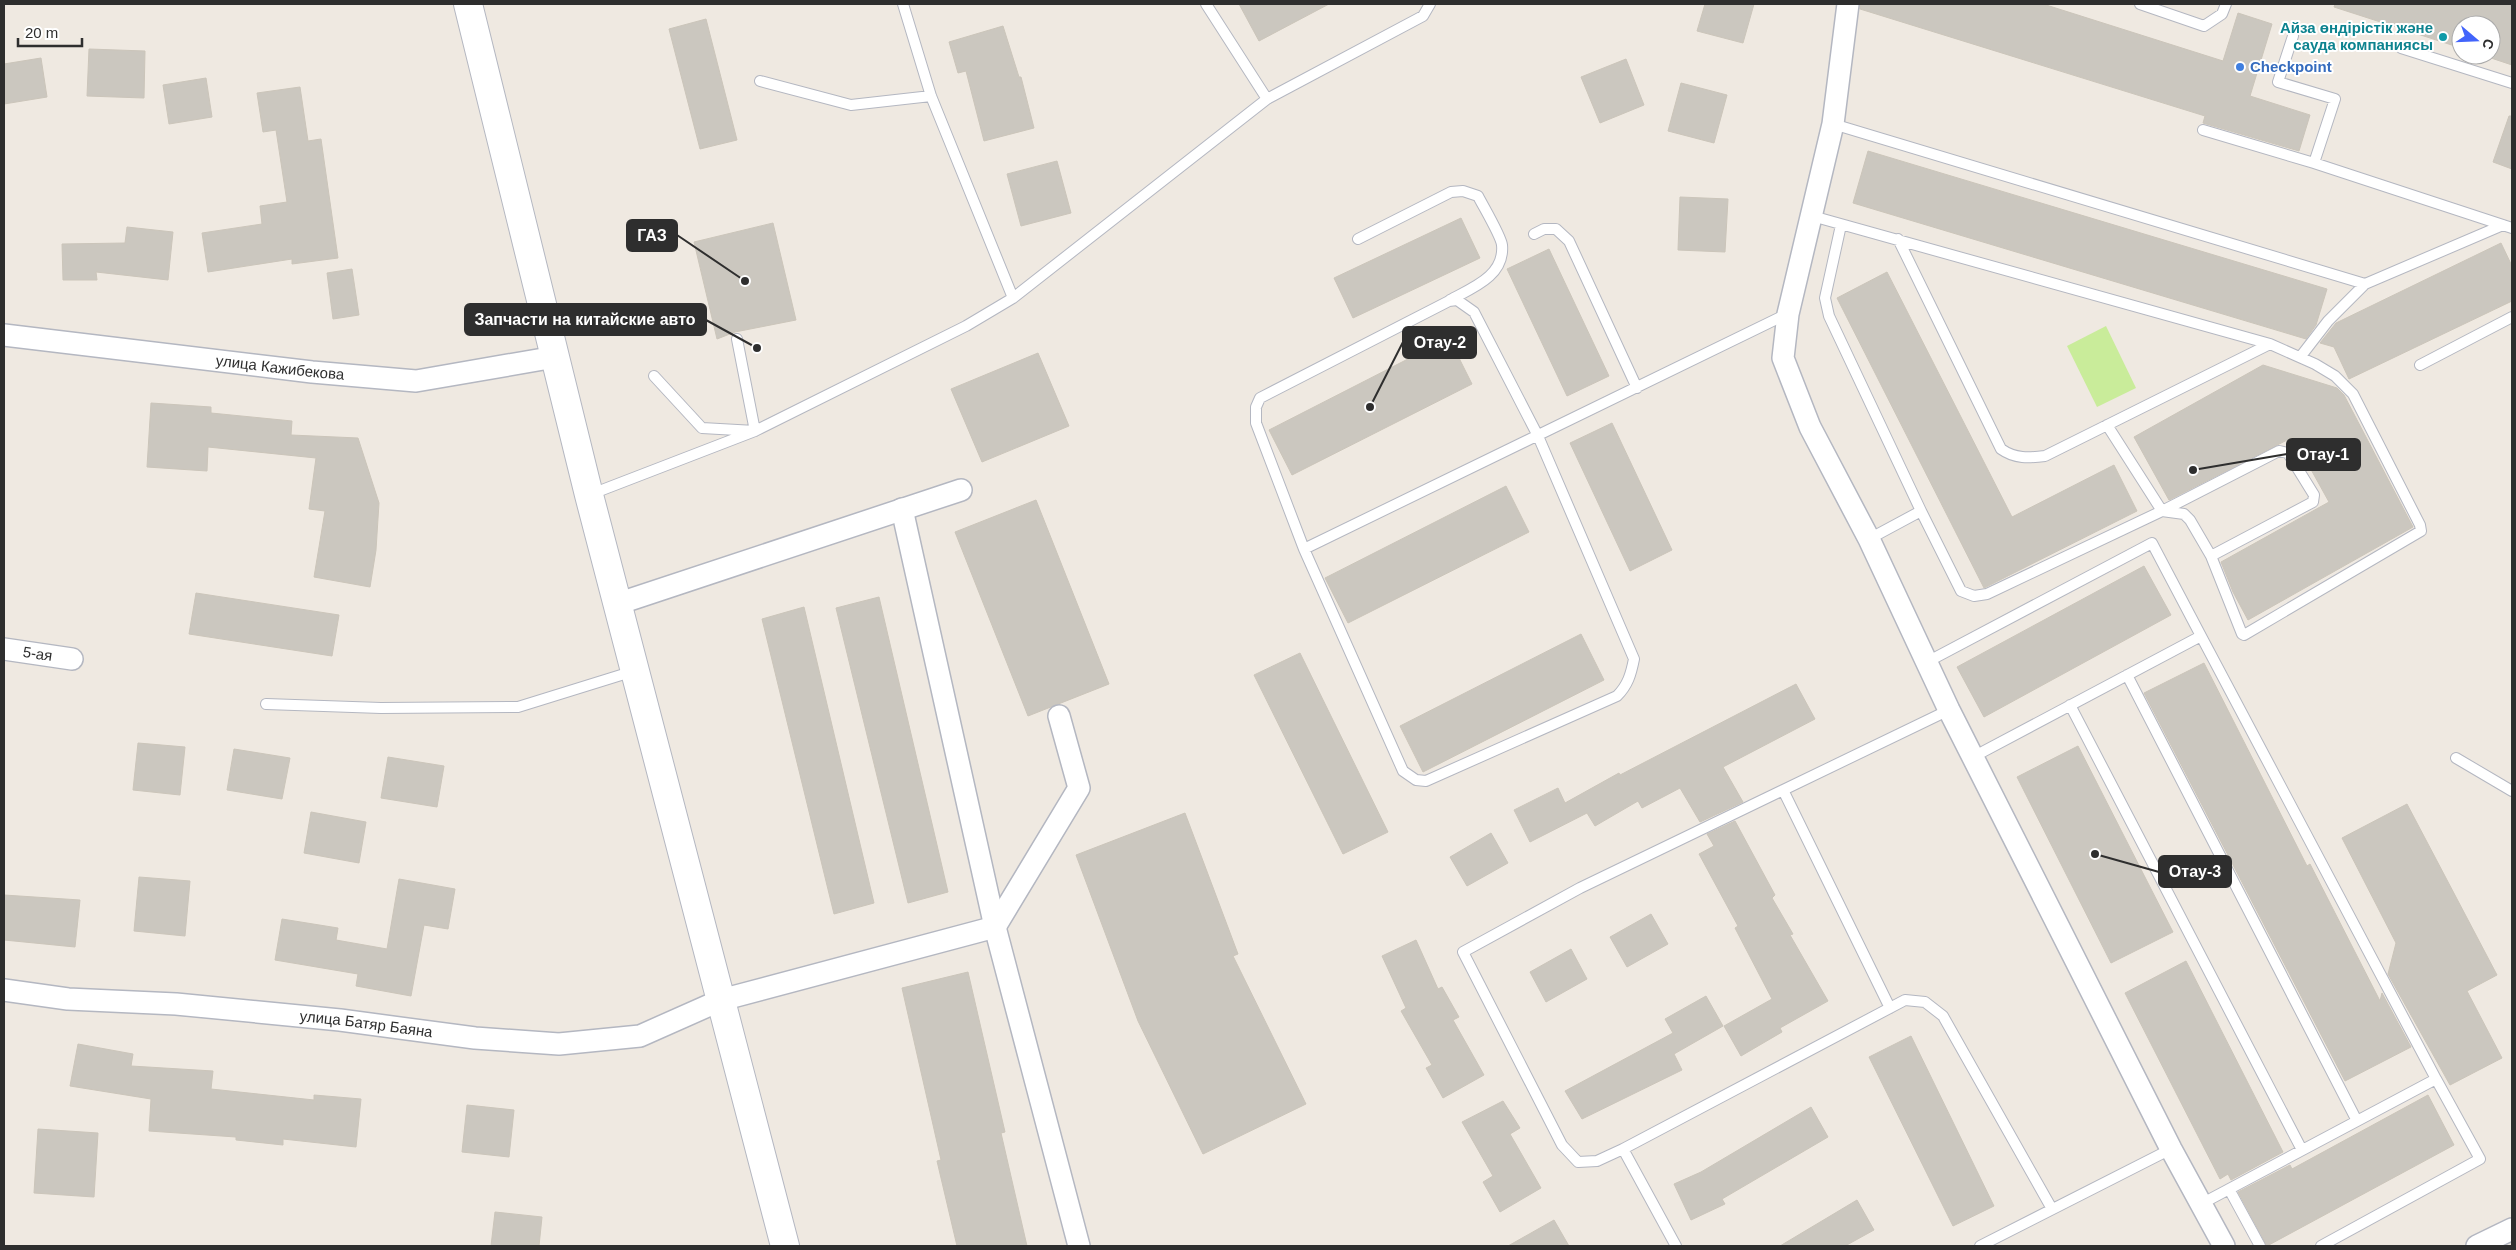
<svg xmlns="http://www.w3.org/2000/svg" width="2516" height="1250" font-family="Arial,sans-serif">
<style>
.pitch{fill:#c9ec9a}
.building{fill:#cbc7bf;stroke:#cbc5ba}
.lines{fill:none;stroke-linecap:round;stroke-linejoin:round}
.lane-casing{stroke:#b4b7c1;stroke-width:12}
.street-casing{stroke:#b4b7c1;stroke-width:24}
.secondary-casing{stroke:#b4b7c1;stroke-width:30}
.lane{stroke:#fff;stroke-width:10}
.street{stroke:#fff;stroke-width:21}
.secondary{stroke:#fff;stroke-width:28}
.culture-dot{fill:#0f9aa8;stroke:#fff;stroke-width:2}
.shop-dot{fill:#3f7fe0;stroke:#fff;stroke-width:2}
.labels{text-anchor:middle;stroke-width:4;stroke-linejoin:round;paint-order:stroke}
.culture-label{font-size:15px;font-weight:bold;fill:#0d838f;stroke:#fff;text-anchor:end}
.shop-label{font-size:15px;font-weight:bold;fill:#366cbe;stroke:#fff;text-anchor:start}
.street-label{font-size:15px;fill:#2e2e2e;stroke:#fff}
.leader{fill:none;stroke:#2e2e2e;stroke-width:2}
.callout-dot{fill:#2e2e2e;stroke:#fff;stroke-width:2}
.callout{fill:#2e2e2e;stroke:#2e2e2e;stroke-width:2}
.callout-label{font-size:16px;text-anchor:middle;font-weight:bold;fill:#fff}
</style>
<rect width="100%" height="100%" fill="#efe9e1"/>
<path class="pitch" d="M2106,326L2136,388L2097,407L2067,346Z"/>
<path class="building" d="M1239,4H1329L1259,41Z
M1705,4H1754L1743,43L1697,31Z
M1860,4H2043L2223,61L2238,13L2272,24L2250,96L2310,115L2299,151L2203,123L2205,116L1860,9Z
M2335,4H2512V65L2482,55H2491V25H2461V48L2334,7Z
M706,19L737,140L700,149L669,29Z
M1003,26L1019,77H1021L1034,128L984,141L966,71L958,73L949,42Z
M89,49L145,51L144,98L87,96Z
M41,58L47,97L4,104V64Z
M1626,59L1644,105L1600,123L1581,77Z
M206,78L212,117L169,124L163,85Z
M1681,83L1727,95L1714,143L1668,131Z
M300,87L308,141L321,139L338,258L292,264V259L208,272L202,233L262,224L260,206L287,202L276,130L263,132L257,93Z
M2509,116H2512V169L2493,162Z
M1868,151L2327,289L2316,325L2306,339L1853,203Z
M1057,161L1071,213L1021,226L1007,174Z
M1680,197L1728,199L1725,252L1678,250Z
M1461,218L1480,258L1353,318L1334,278Z
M773,223L796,320L735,332L717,339L694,242Z
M127,227L173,232L168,280L96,272L97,280H63L62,244L125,243Z
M2501,243L2512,266V301L2349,379L2334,347L2320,343L2336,323Z
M1549,249L1609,376L1567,396L1507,269Z
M352,269L359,315L333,319L327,273Z
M1887,272L2012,517L2114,465L2137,511L1984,588L1837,298Z
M1449,338L1472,384L1292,475L1269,430Z
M1038,353L1069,426L982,462L951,389Z
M2263,365L2337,388L2344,395L2413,527L2248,620L2233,592L2221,562L2329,502L2293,437L2169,500L2134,437Z
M151,403L211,407V413L292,421L291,435L358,438L379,503L376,550L370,587L314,577L325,511L309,509L316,458L208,447L207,471L147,467Z
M1612,423L1672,550L1630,571L1570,443Z
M1506,486L1529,532L1348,623L1325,578Z
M1036,500L1109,684L1028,716L955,532Z
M2144,566L2171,615L1984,717L1957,667Z
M196,593L339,615L332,656L189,634Z
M879,597L948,892L908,903L836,608Z
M804,607L874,903L834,914L762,619Z
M1581,634L1604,680L1423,772L1400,726Z
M1300,653L1388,832L1343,854L1254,675Z
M2204,663L2307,866L2310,864L2380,1001L2382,993L2411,1047L2345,1081L2144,693Z
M1796,684L1815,719L1723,767L1743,802L1700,822L1680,788L1642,808L1638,801L1595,826L1587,813L1530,842L1514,810L1558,788L1565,803L1619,773L1620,775Z
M138,743L185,747L180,795L133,790Z
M2078,746L2173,932L2111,963L2017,777Z
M234,749L290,758L282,799L227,790Z
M388,757L444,766L437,807L381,798Z
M2407,804L2497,975L2467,991L2502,1058L2450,1085L2388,974L2396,943L2342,838Z
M311,812L366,822L359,863L304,853Z
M1185,813L1238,954L1233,956L1306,1104L1203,1154L1138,1021L1076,855Z
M1735,821L1775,895L1772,898L1793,934L1790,935L1828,1001L1780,1028L1782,1032L1741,1056L1724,1026L1772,999L1735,928L1738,926L1699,854L1714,846L1707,834Z
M1491,833L1508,863L1467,886L1450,857Z
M139,877L190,881L185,936L134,931Z
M399,879L455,889L448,929L424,925L411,996L356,986L358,974L275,960L282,919L338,928L336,940L387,949Z
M4,895L80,900L75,947L4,940Z
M1651,914L1668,944L1627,967L1610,937Z
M1416,940L1438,989L1442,987L1459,1017L1453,1020L1484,1075L1443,1098L1426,1068L1432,1065L1401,1011L1406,1008L1382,956Z
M1571,949L1587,979L1546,1002L1530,972Z
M2186,961L2283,1152L2231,1180L2228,1174L2220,1179L2125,993Z
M968,972L1005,1132L1001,1133L1027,1246H957L937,1161L941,1160L902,988Z
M1706,996L1723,1026L1674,1054L1682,1070L1582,1119L1565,1091L1673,1033L1665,1019Z
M1911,1036L1994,1206L1953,1226L1869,1057Z
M78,1044L133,1054L131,1066L213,1071L211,1089L314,1100V1095L361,1099L356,1147L283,1139V1145L236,1140V1137L149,1131L151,1099L70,1086Z
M2428,1095L2454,1145L2267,1246L2238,1192L2290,1165L2292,1169Z
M1503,1101L1520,1128L1510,1134L1541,1188L1500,1212L1483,1182L1493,1176L1462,1122Z
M467,1105L514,1110L509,1157L462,1152Z
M1811,1107L1828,1137L1722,1199L1725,1204L1691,1220L1674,1184L1701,1172Z
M38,1129L98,1133L94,1197L34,1193Z
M1857,1200L1874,1230L1845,1246H1780Z
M495,1212L542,1217L539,1246H491Z
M1554,1220L1569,1246H1508Z"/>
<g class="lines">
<defs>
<path id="lane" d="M903,4L931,96L1013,298
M1206,4L1267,99
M2140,4L2204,26L2222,14L2226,4
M2293,36L2278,82L2335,99L2314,163L2512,228
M2401,48L2512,83
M760,81L851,105L931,96
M1833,124L2365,284
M2203,130L2314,163
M1812,216L2270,344L2315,364L2335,376L2353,394L2420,525L2421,531L2244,635L2242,634L2211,556L2313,502L2314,495L2288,453L2279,451L2162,511L2107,425
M1841,225L1825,298L1829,316L1921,511
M1534,234L1544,229H1556L1569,241L1637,388
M1358,239L1451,192L1463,191L1478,196C1483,206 1501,236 1502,245C1505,276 1472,288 1450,300
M1898,239L2001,449C2015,459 2029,458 2045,456L2270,344
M2301,356L2328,321L2365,284L2503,225
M2420,365L2512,317
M654,376L702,428L755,431L737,339
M589,495L755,431L966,326L1013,298L1267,99L1423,16L1430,4
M1869,539L1921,511L1961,591L1974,596L1987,594L2162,511L2184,514L2190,520L2211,556
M1304,549L1256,423V407L1260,398L1449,301L1457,300L1474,312L1538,436L1634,659C1631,674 1628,685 1617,696L1426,781L1416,780L1403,771L1304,549L1787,314
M1927,662L2152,543L2201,636
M2127,675L2357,1121
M266,704L381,708L518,707L634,671
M2070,705L2302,1150
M1949,710L1580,888L1463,952L1562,1145L1578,1162L1597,1161L1623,1149L1905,1000L1925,1002L1943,1016L2052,1209
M1973,757L2201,636L2436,1079L2201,1204
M2456,758L2512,791
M1783,790L1890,1008
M1623,1149L1676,1246
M2229,1189L2260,1246
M1980,1246L2171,1149
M2321,1246L2480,1159L2436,1079"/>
<g id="street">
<path d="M1848,4L1833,124L1788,314L1783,358L1810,427L1869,539L1949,710L2171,1149L2224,1246"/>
<path id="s1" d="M4,335L312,372L416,381L555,357"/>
<path d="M902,509L995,927L1079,1246"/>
<path d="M617,604L961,490"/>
<path id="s2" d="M4,649L72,659"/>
<path id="s3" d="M4,990L68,999L176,1004L340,1020L475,1038L559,1044L640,1036L721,1000L995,927L1079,788L1059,716"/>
<path d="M2477,1246L2512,1229"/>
</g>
<path id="secondary" d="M468,4L589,495L785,1246"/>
</defs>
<use href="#lane" class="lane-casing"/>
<use href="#street" class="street-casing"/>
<use href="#secondary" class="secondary-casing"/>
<use href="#lane" class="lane"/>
<use href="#street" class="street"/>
<use href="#secondary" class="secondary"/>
</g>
<circle class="culture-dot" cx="2443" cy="37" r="5"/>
<circle class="shop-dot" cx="2240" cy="67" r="5"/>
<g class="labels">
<g class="culture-label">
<text x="2433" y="33">Айза өндірістік және<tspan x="2433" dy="17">сауда компаниясы</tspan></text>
</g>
<g class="shop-label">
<text x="2250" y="72">Checkpoint</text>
</g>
<g class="street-label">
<text dy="5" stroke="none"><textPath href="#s1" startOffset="278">улица Кажибекова</textPath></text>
<text dy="5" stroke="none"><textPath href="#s2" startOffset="34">5-ая</textPath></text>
<text dy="5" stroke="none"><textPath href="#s3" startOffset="364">улица Батяр Баяна</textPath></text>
</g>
</g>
<path class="leader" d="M745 281L677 235M757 348L706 320M1370 407L1403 342M2193 470L2287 454M2095 854L2159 872"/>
<g class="callout-dot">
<circle cx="745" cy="281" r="5"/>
<circle cx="757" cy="348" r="5"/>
<circle cx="1370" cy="407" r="5"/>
<circle cx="2193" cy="470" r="5"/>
<circle cx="2095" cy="854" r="5"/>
</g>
<g class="callout">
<rect x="627" y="220" width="50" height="31" rx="5"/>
<rect x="465" y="304" width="241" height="31" rx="5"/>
<rect x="1403" y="327" width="73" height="31" rx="5"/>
<rect x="2287" y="439" width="73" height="31" rx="5"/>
<rect x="2159" y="856" width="72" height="31" rx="5"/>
</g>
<g class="callout-label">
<text x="652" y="241">ГАЗ</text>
<text x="585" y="325">Запчасти на китайские авто</text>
<text x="1440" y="348">Отау-2</text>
<text x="2323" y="460">Отау-1</text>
<text x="2195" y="877">Отау-3</text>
</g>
<rect width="2516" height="1250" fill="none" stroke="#2e2e2e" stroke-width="10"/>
<g transform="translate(2476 40) rotate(109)"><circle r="24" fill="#ffffff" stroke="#ababab"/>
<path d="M0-4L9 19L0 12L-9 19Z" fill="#4264fb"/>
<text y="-8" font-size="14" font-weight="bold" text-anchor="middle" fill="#2e2e2e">С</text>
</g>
<path d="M18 38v8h64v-8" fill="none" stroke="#2e2e2e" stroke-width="2.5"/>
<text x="25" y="38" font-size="15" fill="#2e2e2e" stroke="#ffffff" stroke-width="4" paint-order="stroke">20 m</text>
</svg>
